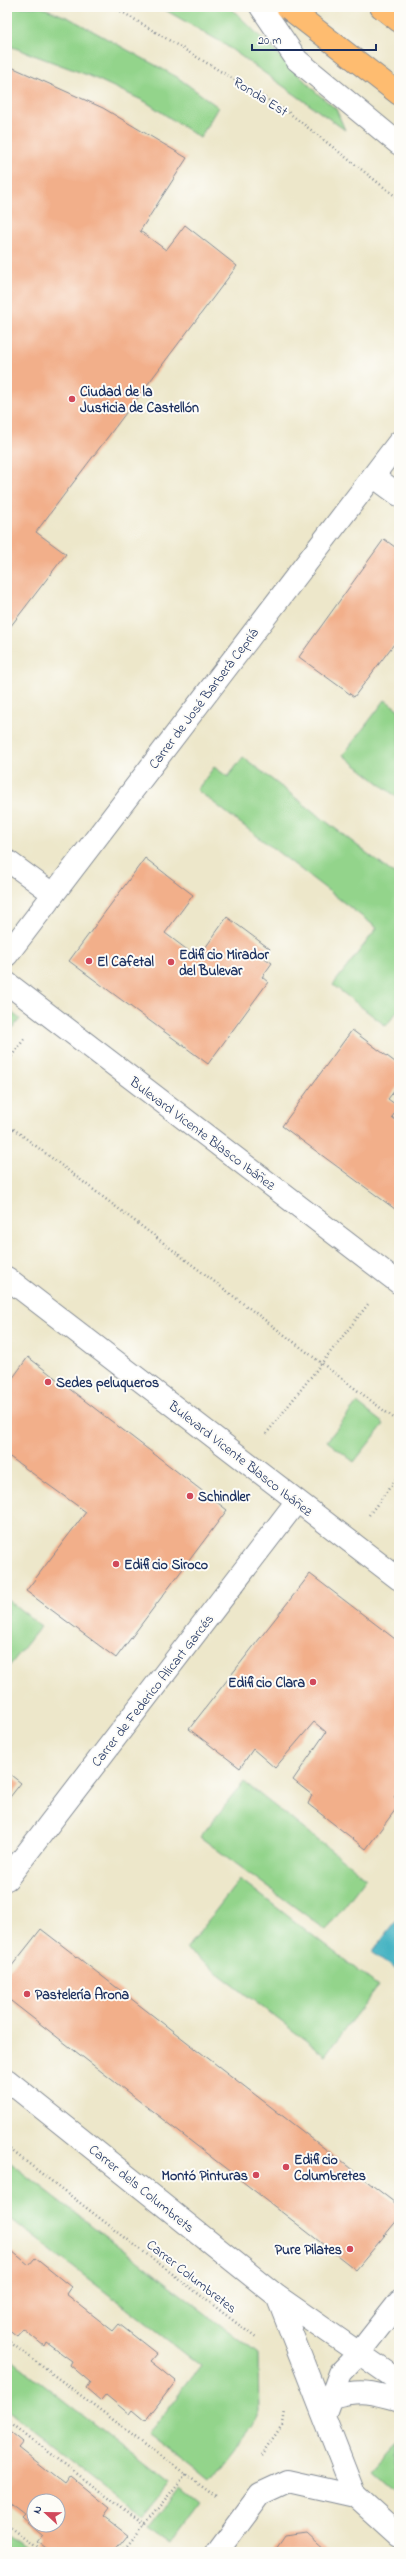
<svg xmlns="http://www.w3.org/2000/svg" width="406" height="2559" font-family="'Indie Flower',sans-serif">
<style>
.green{fill:#93d48b;stroke:#578274}
.water{fill:#47b4c3;stroke:#317290}
.building{fill:#f2af8a;fill-rule:evenodd}
.lines{fill:none;stroke-linecap:round;stroke-linejoin:round}
.service-casing{stroke:#848b94;stroke-width:23}
.minor-casing{stroke:#848b94;stroke-width:24}
.tertiary-casing{stroke:#848b94;stroke-width:24}
.primary-casing{stroke:#848b94;stroke-width:24}
.path{stroke:#848b94;stroke-width:2.5;stroke-dasharray:1 3;stroke-linecap:butt}
.service{stroke:#fff;stroke-width:21}
.minor{stroke:#fff;stroke-width:22}
.tertiary{stroke:#fff;stroke-width:22}
.primary{stroke:#febc70;stroke-width:22}
.poi-dot{fill:#d1495b;stroke:#fdfcf7;stroke-width:1.5}
.labels{text-anchor:middle;stroke-width:4;stroke-linejoin:round;paint-order:stroke}
.street-label{font-size:14px;fill:#1b2f5e;stroke:#fdfcf7}
.poi-label{font-size:14px;font-weight:bold;fill:#1b2f5e;stroke:#fdfcf7;text-anchor:start}
</style>
<rect width="100%" height="100%" fill="#fdfcf7"/>
<filter id="ink" filterUnits="userSpaceOnUse"><feTurbulence type="fractalNoise" baseFrequency=".025" numOctaves="2"/><feDisplacementMap in="SourceGraphic" scale="8" xChannelSelector="R" yChannelSelector="G"/><feConvolveMatrix kernelMatrix="1 2 1 2 8 2 1 2 1" color-interpolation-filters="sRGB"/></filter>
<filter id="wash" filterUnits="userSpaceOnUse"><feTurbulence type="fractalNoise" baseFrequency=".012" numOctaves="4" result="noise"/><feDisplacementMap in="SourceGraphic" scale="16" xChannelSelector="R" yChannelSelector="G"/><feGaussianBlur stdDeviation="0.9" result="paint"/><feColorMatrix in="noise" values="0 0 0 0 0 0 0 0 0 0 0 0 0 0 0 0 0 1.4 0 .05"/><feComposite in="paint" operator="in"/></filter>
<g filter="url(#wash)">
<rect width="100%" height="100%" fill="#ede7ca"/>
<path class="green" d="M7,7H41L69,18L177,77L218,107L200,138L146,102L90,76L7,45Z
M160,7H230L318,94L336,109L345,130L221,42Z
M385,700L399,710V799L343,755Z
M243,757L399,878V1009L386,1026L333,985L377,928L197,790L214,767L228,777Z
M7,1009L20,1019L7,1035Z
M357,1403L384,1424L354,1462L327,1441Z
M7,1599L41,1626L7,1669Z
M244,1782L366,1878L326,1930L200,1837Z
M240,1879L378,1986L325,2055L186,1949Z
M7,2160L258,2354L259,2417L209,2481L148,2434L201,2366L7,2216Z
M7,2356L169,2483L143,2515L7,2410Z
M399,2441V2492L373,2469Z
M178,2490L199,2507L171,2544L148,2528Z
M7,2533L33,2552H7Z"/>
<path class="water" d="M397,1920L399,1921V1972L372,1952Z"/>
<g id="blocks">
<path class="building" d="M7,65L103,108L187,158L140,231L166,250L185,225L237,266L36,532L66,554L7,631Z
M384,539L399,550V648L394,644L354,697L299,657Z
M145,858L193,895L165,933L198,958L227,917L270,949L263,957L272,963L262,977L268,982L208,1064L69,961Z
M352,1030L399,1065V1085L388,1099L399,1107L392,1117L399,1123V1212L282,1126Z
M28,1357L227,1510L116,1658L26,1591L86,1512L7,1455V1386Z
M310,1574L399,1642V1791L394,1797L399,1800V1805L366,1849L308,1804L312,1795L293,1780L326,1732L314,1722L275,1768L253,1749L240,1768L189,1729Z
M7,1772L21,1783L7,1801Z
M41,1929L399,2206V2218L356,2270L7,1998V1972Z
M7,2247L29,2265L35,2258L71,2287L66,2294L113,2331L119,2324L157,2354L151,2361L176,2381L145,2421L132,2410L129,2414L106,2395L101,2401L86,2388L90,2382L70,2365L72,2361L46,2342L44,2346L23,2329L17,2336L7,2328Z
M7,2429L23,2442L18,2448L65,2485L71,2477L109,2508L103,2516L128,2535L114,2552H63L58,2548L55,2552H50L37,2542L42,2536L21,2518L24,2515L7,2502ZM34,2501H58V2525H34Z
M307,2533L328,2552H274L285,2536Z"/>
</g>
</g>
<g filter="url(#ink)">
<use href="#blocks" fill-opacity="0" stroke="#848b94" stroke-width="1"/>
<g class="lines">
<defs>
<path id="service" d="M8,861L53,894"/>
<path id="minor" d="M261,7L297,60L399,144
M373,476L399,495
M7,955L399,442
M7,983L399,1283
M7,1278L399,1579
M7,1879L297,1501
M358,2354L399,2302
M217,2552L260,2494L288,2481L355,2496"/>
<path id="tertiary" d="M7,2080L277,2296L399,2381
M277,2296L355,2496L399,2536
M332,2397C360,2389 372,2392 399,2400
M324,2416L340,2373L358,2354"/>
<path id="primary" d="M287,7L399,94
M381,7L399,21"/>
</defs>
<use href="#service" class="service-casing"/>
<use href="#minor" class="minor-casing"/>
<use href="#tertiary" class="tertiary-casing"/>
<use href="#primary" class="primary-casing"/>
<path class="path" d="M114,7L288,112L399,199
M7,1063L24,1039
M7,1124L399,1422
M266,1434L369,1303
M369,1515L399,1475
M7,2147L256,2338
M7,2340L216,2497
M7,2420L144,2525
M261,2455L283,2424L285,2411
M7,2525L42,2552
M122,2552L186,2474"/>
<use href="#service" class="service"/>
<use href="#minor" class="minor"/>
<use href="#tertiary" class="tertiary"/>
<use href="#primary" class="primary"/>
</g>
</g>
<g class="poi-dot">
<circle cx="72" cy="399" r="4"/>
<circle cx="89" cy="961" r="4"/>
<circle cx="171" cy="962" r="4"/>
<circle cx="48" cy="1382" r="4"/>
<circle cx="190" cy="1496" r="4"/>
<circle cx="116" cy="1564" r="4"/>
<circle cx="313" cy="1682" r="4"/>
<circle cx="27" cy="1994" r="4"/>
<circle cx="286" cy="2167" r="4"/>
<circle cx="256" cy="2175" r="4"/>
<circle cx="350" cy="2249" r="4"/>
</g>
<g class="labels">
<g class="street-label">
<text transform="translate(261 96) rotate(32)" y="5">Ronda Est</text>
<text transform="translate(203 698) rotate(-53)" y="5">Carrer de José Barberá Cepriá</text>
<text transform="translate(203 1133) rotate(37)" y="5">Bulevard Vicente Blasco Ibáñez</text>
<text transform="translate(241 1458) rotate(38)" y="5">Bulevard Vicente Blasco Ibáñez</text>
<text transform="translate(152 1690) rotate(-52)" y="5">Carrer de Federico Alicart Garcés</text>
<text transform="translate(142 2188) rotate(39)" y="5">Carrer dels Columbrets</text>
<text transform="translate(192 2276) rotate(38)" y="5">Carrer Columbretes</text>
</g>
<g class="poi-label">
<text x="80" y="396">Ciudad de la<tspan x="80" dy="16">Justicia de Castellón</tspan></text>
<text x="179" y="959">Edificio Mirador<tspan x="179" dy="16">del Bulevar</tspan></text>
<text x="97" y="966">El Cafetal</text>
<text x="56" y="1387">Sedes peluqueros</text>
<text x="198" y="1501">Schindler</text>
<text x="124" y="1569">Edificio Siroco</text>
<text x="305" y="1687" text-anchor="end">Edificio Clara</text>
<text x="35" y="1999">Pastelería Arona</text>
<text x="294" y="2164">Edificio<tspan x="294" dy="16">Columbretes</tspan></text>
<text x="248" y="2180" text-anchor="end">Montó Pinturas</text>
<text x="342" y="2254" text-anchor="end">Pure Pilates</text>
</g>
</g>
<rect width="406" height="2559" fill="none" stroke="#fdfcf7" stroke-width="24"/>
<g transform="translate(46 2513) rotate(292)"><circle r="19" fill="#fdfcf7" stroke="#a3aaba"/>
<path d="M0-3L7 15L0 10L-7 15Z" fill="#d1495b"/>
<text y="-6" font-size="11" font-weight="bold" text-anchor="middle" fill="#1b2f5e">N</text>
</g>
<path d="M252 44v6h124v-6" fill="none" stroke="#1b2f5e" stroke-width="2"/>
<text x="258" y="44" font-size="12" fill="#1b2f5e" stroke="#fdfcf7" stroke-width="3" paint-order="stroke">20 m</text>
</svg>
